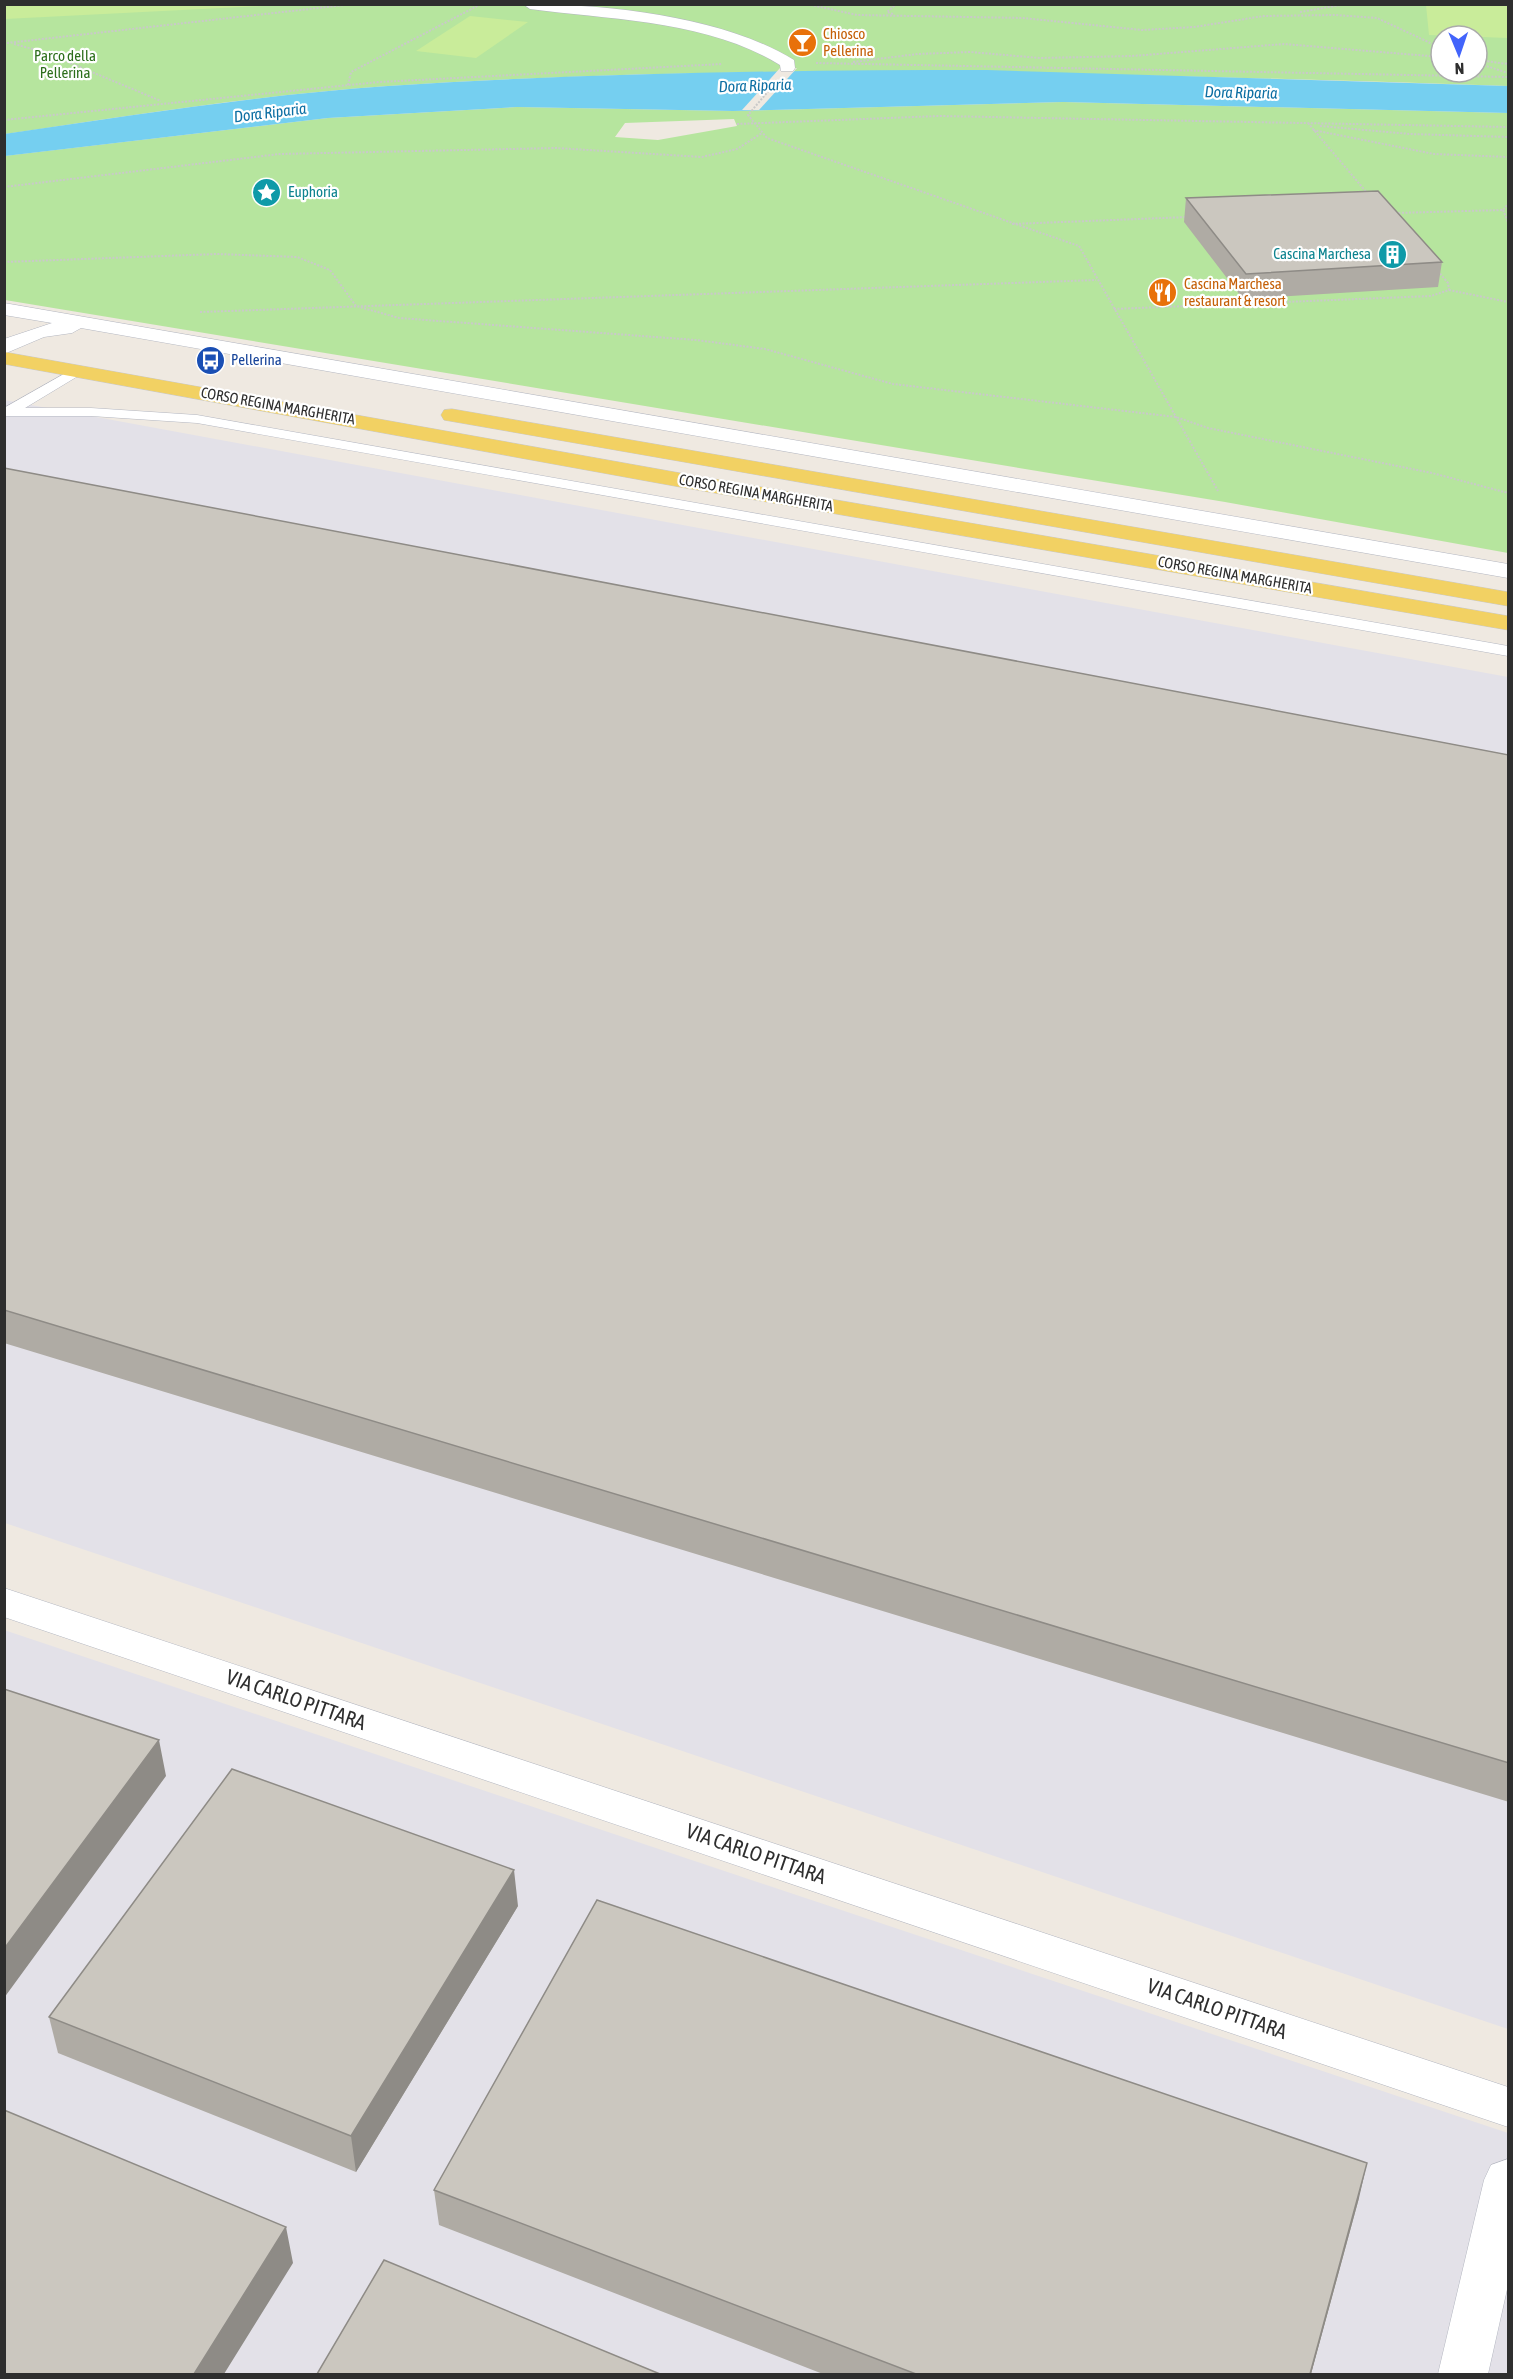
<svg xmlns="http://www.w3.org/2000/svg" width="1513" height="2379" font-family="'Asap Condensed',sans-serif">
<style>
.industrial{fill:#e3e1e8}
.green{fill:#b6e59e;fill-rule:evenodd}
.pitch{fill:#c9ec9a}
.water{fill:#75cff0}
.pier{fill:#efe9e1}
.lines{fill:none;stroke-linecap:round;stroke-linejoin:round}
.lane-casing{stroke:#b4b7c1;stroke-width:1}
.street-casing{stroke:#b4b7c1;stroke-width:1}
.primary-casing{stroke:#c9c9c9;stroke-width:1}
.path{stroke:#c9c9c9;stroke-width:2;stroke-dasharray:2 1.5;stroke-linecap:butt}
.lane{fill:#fff;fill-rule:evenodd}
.street{fill:#fff;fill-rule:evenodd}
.primary{fill:#f2d163;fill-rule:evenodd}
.wall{fill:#afaba4}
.shaded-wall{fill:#8e8b86}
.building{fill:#cbc7bf;stroke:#8e8b86;stroke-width:1.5}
.labels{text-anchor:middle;stroke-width:4.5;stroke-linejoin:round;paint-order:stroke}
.far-food-label{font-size:15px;fill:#c56008;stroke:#fff;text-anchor:start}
.far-park-label{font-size:15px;fill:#2c6e1b;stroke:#fff}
.far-culture-label{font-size:15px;fill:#0d838f;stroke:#fff;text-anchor:start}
.far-transit-label{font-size:15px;fill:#164399;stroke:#fff;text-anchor:start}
.far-street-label{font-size:15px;fill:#2e2e2e;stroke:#fff}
.far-water-label{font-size:16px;font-style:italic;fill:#0d6fa3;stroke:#fff}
.near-street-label{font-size:21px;fill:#2e2e2e;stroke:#fff}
</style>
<rect width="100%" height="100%" fill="#efe9e1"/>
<path class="industrial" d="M4,400L1508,677V2029L5,1523Z
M4,1630L1508,2133V2374H5Z"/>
<path class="green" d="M4,5H1508V86C1134,74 763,61 388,86C259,95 132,115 5,134ZM1441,36H1477V72H1441Z
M1063,102L1508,113V553L1225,502L5,300L4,156L328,118L517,107L733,111ZM734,119L737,126L658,140L615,137L625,123Z"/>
<path class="pitch" d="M5,4H282V5L5,19Z
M1426,5L1508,6V38L1429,35Z
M470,16L528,22L476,58L416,51Z"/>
<path class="water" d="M987,70L1508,86V113L1063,102L733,111L517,107L328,118L5,156L4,134C132,115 259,95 388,86C587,73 787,70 987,70Z"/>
<path class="pier" d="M780,68H797L759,110H742Z"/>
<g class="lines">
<defs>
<path id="lane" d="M78,366L83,367V373L25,408H91L197,415L1508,646V656L197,423L91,416H4V408Z"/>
<path id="street" d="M523,4C606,4 722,16 794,60L795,68L793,71H781L780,65C707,20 612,20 530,9Z
M4,303L1508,564V578L81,328L72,333L44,337L4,354V339L52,323L4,315Z
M4,1588L1508,2087V2127L4,1617Z
M1508,2159V2285L1488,2374H1438L1484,2180L1491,2165Z"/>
<path id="primary" d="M4,352L680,473L1508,616V630L680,487L4,364Z
M452,409L1508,592V606L444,420L441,415L444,410Z"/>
</defs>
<use href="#lane" class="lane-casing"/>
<use href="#street" class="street-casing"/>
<use href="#primary" class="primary-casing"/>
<path class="path" d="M807,4L857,15L1023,18L1142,30L1194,27L1264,16L1336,15L1377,18L1441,48
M1300,12L1347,4
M893,14L887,12L896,4
M7,43L354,4
M14,44L44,52L161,101
M1477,60L1508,64
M853,62L918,54L970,52L1040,58L1132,56L1284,44L1441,57
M816,63L1508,77
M1477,63L1508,73
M348,85L351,72L481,4
M771,88L748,115L767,138L1079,246L1218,491
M4,120L379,82L722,64
M1308,123L1368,194
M737,124L939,116L1508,127
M1320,126L1410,134L1508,137
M1313,130L1434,154L1508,157
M4,187L280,154L556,148L702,157L737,149L762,133
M1503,210L1508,222
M1395,213L1503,210L1508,204
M1012,224L1188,217
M4,262L217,254L297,257L330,270L356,306L399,318L696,340L765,349L893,384L1176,417L1208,428L1432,473L1508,493
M1449,290L1508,302
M1114,309L1431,296L1449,290L1448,283L1438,271
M200,312L1096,280"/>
<use href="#lane" class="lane"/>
<use href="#street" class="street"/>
<use href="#primary" class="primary"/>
</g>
<path class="wall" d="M1186,198L1442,262L1438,287L1243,299L1184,222Z
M4,468L1509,755V1802L4,1343Z
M518,1906L356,2172L58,2053L49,2017Z
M434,2190L1359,2198L1311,2374H823L439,2225Z"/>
<path class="shaded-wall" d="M159,1740L166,1776L4,1998V1949Z
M514,1870L518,1906L356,2172L351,2136Z
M1367,2163L1359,2198L1311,2374H1310Z
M286,2227L293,2263L224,2374H194Z"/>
<path class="building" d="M1378,191L1442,262L1246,274L1186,198Z
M4,468L1509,755V1763L4,1310Z
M4,1689L159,1740L4,1949Z
M232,1769L514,1870L351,2136L49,2017Z
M597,1900L1367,2163L1310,2374H916L434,2190Z
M4,2110L286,2227L194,2374H4Z
M384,2260L660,2374H317Z"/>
<defs>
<symbol id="bar-disc" viewBox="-11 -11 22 22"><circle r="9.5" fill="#e8710a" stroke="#fff"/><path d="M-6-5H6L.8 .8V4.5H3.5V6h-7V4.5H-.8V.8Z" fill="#fff"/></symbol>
<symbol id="sight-disc" viewBox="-11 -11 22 22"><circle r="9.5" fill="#0f9aa8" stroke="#fff"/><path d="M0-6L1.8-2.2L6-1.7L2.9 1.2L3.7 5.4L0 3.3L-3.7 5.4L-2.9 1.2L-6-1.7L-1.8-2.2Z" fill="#fff"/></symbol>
<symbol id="building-disc" viewBox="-11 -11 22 22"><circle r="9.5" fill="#0f9aa8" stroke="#fff"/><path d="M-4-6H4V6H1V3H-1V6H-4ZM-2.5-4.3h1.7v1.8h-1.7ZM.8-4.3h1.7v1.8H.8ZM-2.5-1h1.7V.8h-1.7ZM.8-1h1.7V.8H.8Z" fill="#fff"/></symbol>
<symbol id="restaurant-disc" viewBox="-11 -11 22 22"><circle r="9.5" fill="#e8710a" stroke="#fff"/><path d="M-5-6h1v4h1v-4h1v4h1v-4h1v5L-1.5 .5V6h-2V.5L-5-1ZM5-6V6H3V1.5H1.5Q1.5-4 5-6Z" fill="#fff"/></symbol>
<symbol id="bus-disc" viewBox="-11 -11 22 22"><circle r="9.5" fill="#1a4fb4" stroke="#fff"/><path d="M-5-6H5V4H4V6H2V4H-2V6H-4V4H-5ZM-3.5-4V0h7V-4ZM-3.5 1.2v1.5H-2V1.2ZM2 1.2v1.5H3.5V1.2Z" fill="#fff"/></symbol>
</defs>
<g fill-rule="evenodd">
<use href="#bar-disc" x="786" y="26" width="33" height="33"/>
<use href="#sight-disc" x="250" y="176" width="33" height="33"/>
<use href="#building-disc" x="1376" y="238" width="33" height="33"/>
<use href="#restaurant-disc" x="1146" y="276" width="33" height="33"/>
<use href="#bus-disc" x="194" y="344" width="33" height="33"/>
</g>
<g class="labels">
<g class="far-food-label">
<text x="823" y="39">Chiosco<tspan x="823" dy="17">Pellerina</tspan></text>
<text x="1184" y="289">Cascina Marchesa<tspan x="1184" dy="17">restaurant &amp; resort</tspan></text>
</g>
<g class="far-park-label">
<text x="65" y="61">Parco della<tspan x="65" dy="17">Pellerina</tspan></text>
</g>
<g class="far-culture-label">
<text x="288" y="197">Euphoria</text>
<text x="1371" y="259" text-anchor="end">Cascina Marchesa</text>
</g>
<g class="far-transit-label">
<text x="231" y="365">Pellerina</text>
</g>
<g class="far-street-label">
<text transform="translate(278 406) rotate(10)" y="5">CORSO REGINA MARGHERITA</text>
<text transform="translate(756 493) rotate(10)" y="5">CORSO REGINA MARGHERITA</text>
<text transform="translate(1235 575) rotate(10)" y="5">CORSO REGINA MARGHERITA</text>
</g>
<g class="far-water-label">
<text transform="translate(755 85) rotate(-2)" y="6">Dora Riparia</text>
<text transform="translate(1241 92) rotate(1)" y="6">Dora Riparia</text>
<text transform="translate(270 112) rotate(-7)" y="6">Dora Riparia</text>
</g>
<g class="near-street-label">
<text transform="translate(296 1700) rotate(19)" y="7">VIA CARLO PITTARA</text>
<text transform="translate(756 1854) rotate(19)" y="7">VIA CARLO PITTARA</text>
<text transform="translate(1217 2009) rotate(19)" y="7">VIA CARLO PITTARA</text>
</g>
</g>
<rect width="1513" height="2379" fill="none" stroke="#2e2e2e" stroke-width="12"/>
<g transform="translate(1459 54) rotate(178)"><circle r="28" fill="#ffffff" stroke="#ababab" stroke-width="1.5"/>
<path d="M0-4.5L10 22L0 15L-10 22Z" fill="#4264fb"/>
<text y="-9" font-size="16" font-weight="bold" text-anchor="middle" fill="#2e2e2e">N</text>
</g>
</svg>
